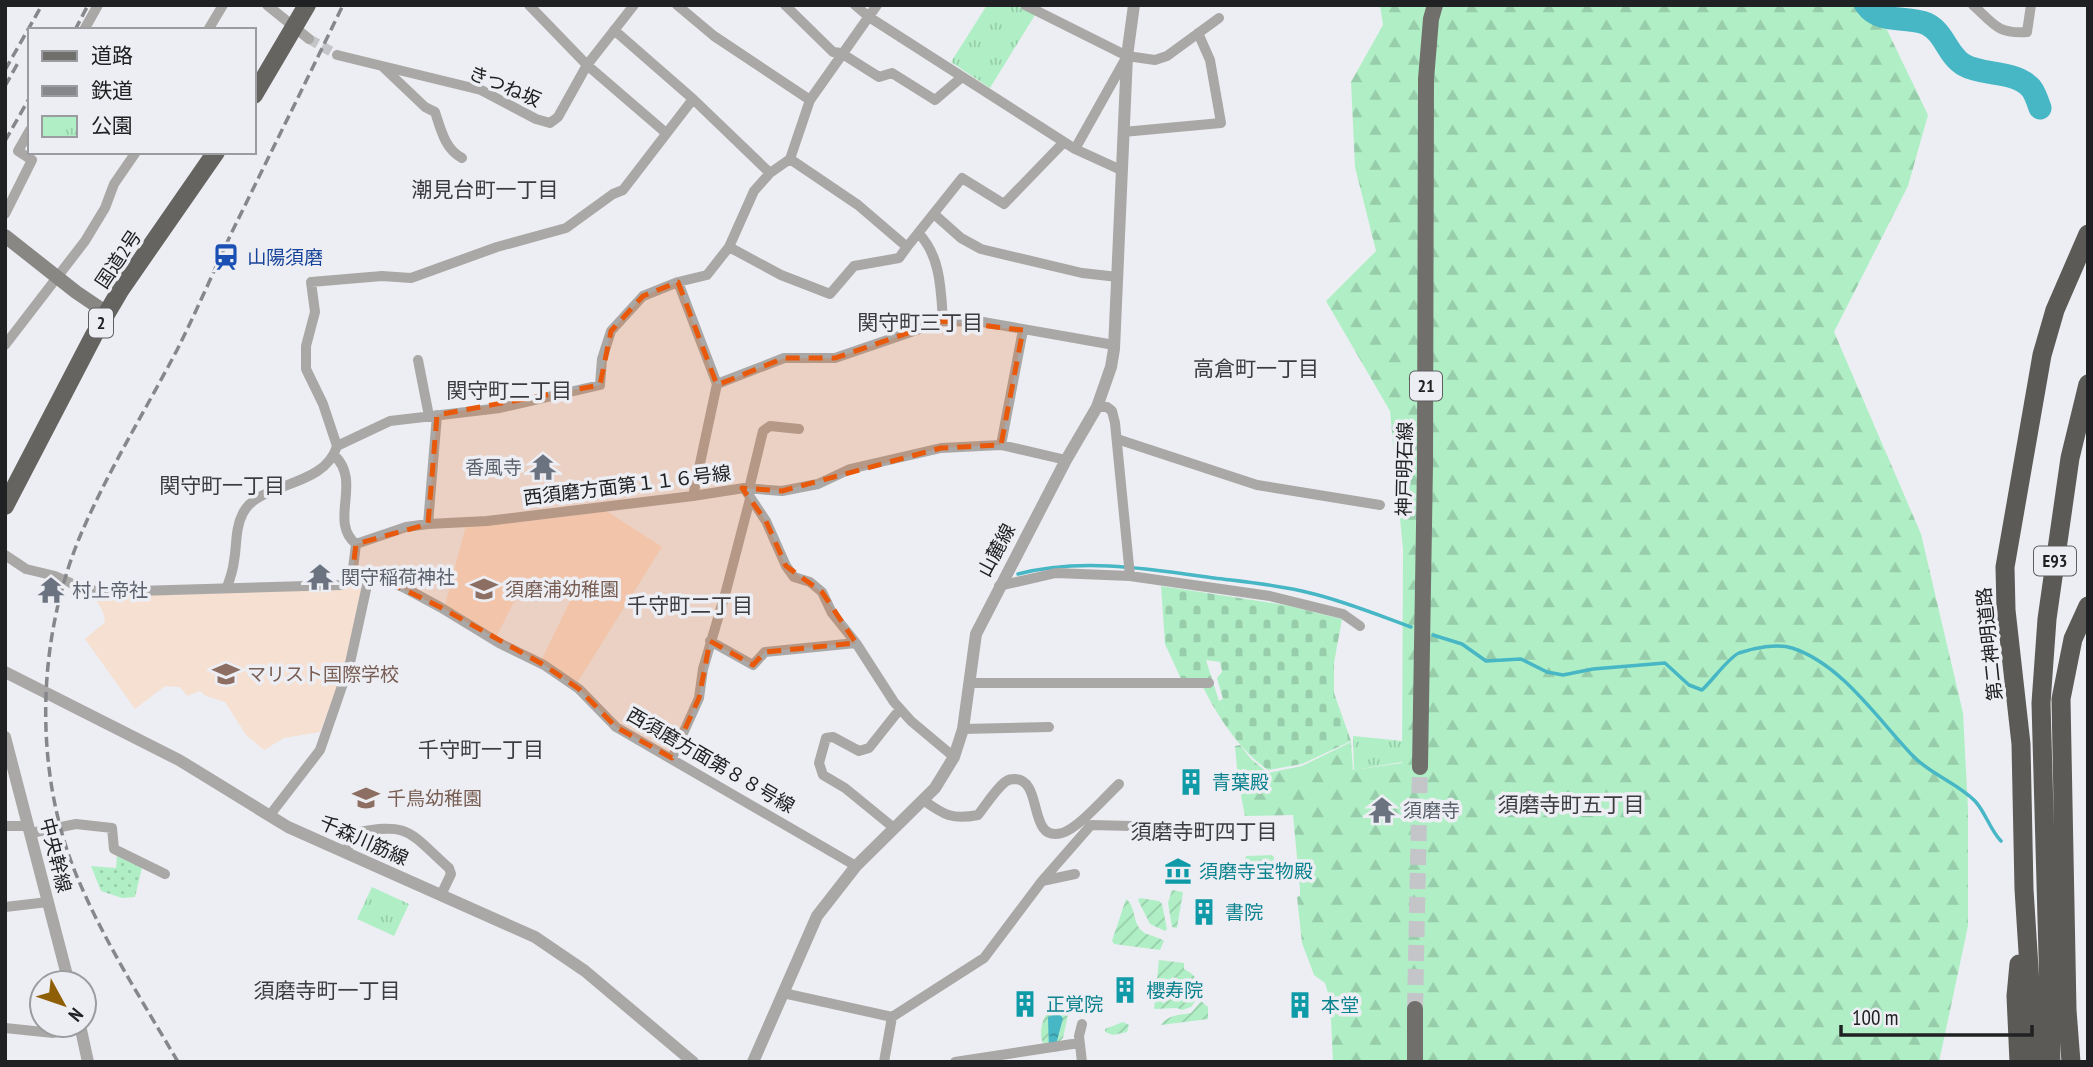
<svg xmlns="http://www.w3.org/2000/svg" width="2093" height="1067" font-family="'PT Sans Narrow','Noto Sans JP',sans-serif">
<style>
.education{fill:#f5e0d2}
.grass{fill:url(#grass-dots)}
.forest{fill:url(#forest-firs)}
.cemetery{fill:url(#cemetery-stones);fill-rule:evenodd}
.park{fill:url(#park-tufts)}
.garden{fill:url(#garden-furrows)}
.water{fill:url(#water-ripples)}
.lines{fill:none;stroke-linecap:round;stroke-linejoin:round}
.stream{stroke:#47b6c5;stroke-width:3.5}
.river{stroke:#47b6c5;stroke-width:23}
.minor-tunnel{stroke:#c4c5c9;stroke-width:10;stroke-dasharray:10 5;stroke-linecap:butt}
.primary-tunnel{stroke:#c4c5c9;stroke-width:16;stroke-dasharray:16 8;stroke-linecap:butt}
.minor{stroke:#aaa8a6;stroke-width:10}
.tertiary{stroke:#aaa8a6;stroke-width:12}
.secondary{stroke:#888784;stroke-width:14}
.primary{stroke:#716f6b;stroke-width:16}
.trunk{stroke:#666460;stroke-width:18}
.motorway{stroke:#5c5a56;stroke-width:19}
.rail{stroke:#86878a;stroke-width:3.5;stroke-dasharray:10 5;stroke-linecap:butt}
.marked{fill:#e8590c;fill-opacity:0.2;stroke:#e8590c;stroke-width:5;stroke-dasharray:14 9;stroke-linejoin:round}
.labels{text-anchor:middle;stroke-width:7;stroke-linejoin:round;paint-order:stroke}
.shield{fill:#edeef3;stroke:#5e5e61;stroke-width:2}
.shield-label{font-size:18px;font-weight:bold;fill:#202122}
.street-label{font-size:19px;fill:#202122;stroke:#edeef3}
.transit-label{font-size:19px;fill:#164399;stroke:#edeef3;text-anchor:start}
.worship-label{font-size:19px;fill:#5b616d;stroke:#edeef3;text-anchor:start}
.education-label{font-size:19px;fill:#785e54;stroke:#edeef3;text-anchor:start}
.culture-label{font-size:19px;fill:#0d838f;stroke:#edeef3;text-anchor:start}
.neighbourhood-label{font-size:21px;fill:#3c3c40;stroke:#edeef3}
</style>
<defs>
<pattern id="grass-dots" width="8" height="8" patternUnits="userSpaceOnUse" patternTransform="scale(1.75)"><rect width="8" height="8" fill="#b0efc6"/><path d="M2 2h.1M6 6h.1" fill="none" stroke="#97cdaa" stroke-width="1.8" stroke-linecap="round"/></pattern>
<pattern id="forest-firs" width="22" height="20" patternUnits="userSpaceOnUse" patternTransform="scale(1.75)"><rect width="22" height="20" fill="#b0efc6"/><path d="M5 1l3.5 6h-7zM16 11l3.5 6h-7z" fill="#97cdaa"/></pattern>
<pattern id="cemetery-stones" width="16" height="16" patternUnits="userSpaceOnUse" patternTransform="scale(1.75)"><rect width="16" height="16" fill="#b0efc6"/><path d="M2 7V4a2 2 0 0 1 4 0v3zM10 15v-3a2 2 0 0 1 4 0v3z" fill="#97cdaa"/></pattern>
<pattern id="park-tufts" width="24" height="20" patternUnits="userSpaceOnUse" patternTransform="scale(1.75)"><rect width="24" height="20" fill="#b0efc6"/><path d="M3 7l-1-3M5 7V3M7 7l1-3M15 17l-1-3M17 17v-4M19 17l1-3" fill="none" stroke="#97cdaa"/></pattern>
<pattern id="garden-furrows" width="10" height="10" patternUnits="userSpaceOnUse" patternTransform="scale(1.75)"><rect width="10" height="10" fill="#b0efc6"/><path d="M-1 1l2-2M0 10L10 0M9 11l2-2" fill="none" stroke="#97cdaa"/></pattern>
<pattern id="water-ripples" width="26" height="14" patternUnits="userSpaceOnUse" patternTransform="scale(1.75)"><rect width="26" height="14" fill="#47b6c5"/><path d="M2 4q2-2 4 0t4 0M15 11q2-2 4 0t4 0" fill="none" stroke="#3b94a0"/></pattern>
</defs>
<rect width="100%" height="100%" fill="#edeef3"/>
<path class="education" d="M605,510L662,547L577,683L541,661L570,601L522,577L515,600L496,637L445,605L466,525Z
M363,585L346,663L320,732L284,738L264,750L246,735L225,702L206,696L200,691L187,696L180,687L165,686L135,709L85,639L105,622L103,612L95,598L166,593L332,590Z"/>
<path class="grass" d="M117,856L142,868L135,897L122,898L101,891L91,866L116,868Z"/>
<path class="forest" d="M1380,5H1875L1928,115L1908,186L1834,332L1921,534L1963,713L1968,809V926L1939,1062H1333L1330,1000L1325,983L1314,975L1302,943L1297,897L1300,896V890L1293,815L1245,816L1238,780L1235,746L1240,745L1251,759L1268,773L1302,766L1351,742L1353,770L1402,763L1403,550L1390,411L1326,301L1376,251L1355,167L1351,82L1383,25Z
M1272,855L1274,857L1273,865L1245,874L1243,871L1246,856Z"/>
<path class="cemetery" d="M1161,586L1285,605L1342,619L1334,663V693L1351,741L1302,764L1268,770C1238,749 1216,714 1200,681H1182L1165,644ZM1206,660L1220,662L1222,672L1217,678L1223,699L1219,701Z"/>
<path class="park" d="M987,5H1015L1035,15L990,88L951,62Z
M1353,736L1403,741L1402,762L1354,770Z
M372,887L409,904L394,936L357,919Z"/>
<path class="garden" d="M1172,890L1183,892L1177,928L1172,927L1168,903Z
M1140,898L1159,901L1162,904L1167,929L1165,931L1150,924L1138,900Z
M1126,899C1136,906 1132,922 1142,931C1148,936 1157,936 1164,941L1160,950L1114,944L1112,941Z
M1159,960L1184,963V969C1202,978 1203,991 1191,1007L1182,1010L1177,1008L1154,1009Z
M1201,1001L1208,1007V1019L1161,1025C1167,1015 1180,1015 1191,1013Z
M1053,1007L1065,1011L1068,1015L1063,1038L1059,1042L1043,1043C1038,1033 1043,1013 1053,1007Z
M1123,1022L1129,1025L1127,1032L1113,1035L1105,1032V1029Z"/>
<path class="water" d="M1058,1013L1063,1018L1057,1041L1059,1051L1049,1052L1048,1017Z"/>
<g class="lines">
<path class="stream" d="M1018,574C1081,557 1151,569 1214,578C1246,582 1279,585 1310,593C1344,601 1378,615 1411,627
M1433,635L1462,644L1486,661L1521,659L1547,672L1563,675L1593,669L1665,663L1689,685L1702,690C1712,681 1729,657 1739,653C1753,648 1778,643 1792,648C1842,664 1879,721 1914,757C1932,775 1957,783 1975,801C1986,813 1990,830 2001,841"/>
<path class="river" d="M1866,5C1880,25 1908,15 1927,24C1945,33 1947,55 1964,65C1983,76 2015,70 2031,88C2035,93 2038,102 2040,108"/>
<path class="minor-tunnel" d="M309,39L337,55"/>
<path class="primary-tunnel" d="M1415,1009L1420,767"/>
<path class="minor" d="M267,5L309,39
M529,5L587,65L666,133
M677,5L714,36L810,100
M785,5L833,52L841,53L879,77L892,73L935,100L962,77
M855,5L869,17L1075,149L1121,170
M1025,5L1127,56L1155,60L1167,56L1219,18
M1973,5C1994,24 1997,34 2027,32L2031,5
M84,30L98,5
M208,30L223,5
M614,30L693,99L770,173
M337,55L481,90L536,119L550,123L558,117L587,65L634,5
M383,67L425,107L435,112C441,130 445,149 462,158
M1123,132L1221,123L1210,60L1198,33
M1075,149L1126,58
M790,159L858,205L907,247L962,178L1004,204L1064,142
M790,159L810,100L877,5
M5,214L32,160L18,151L30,130
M934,214L961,238L981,249L1082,273L1118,277
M918,233C941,255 941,292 943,321
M729,247L781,275L830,294L854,266L899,258L907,247
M678,282L717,384L693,496
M5,345L85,241L105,208L114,184L136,152
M418,360L429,416
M717,384L784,358H835L943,321L983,322L1114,345
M1097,407H1107L1112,411L1115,423L1130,576
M1117,439L1257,485L1380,505
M1001,445L1023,330
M337,446L323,404L306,369V346L315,312L311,282L382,276L411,278L497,247L566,228L613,194L623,190L693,99
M337,446L390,421L500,408L600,385L602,359L611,331L643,296L678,282L707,275L729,247L754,191L770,173L790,159
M334,455C363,482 328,521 356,544
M744,488L766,521L786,566L794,577L810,582L822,592L832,613L856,643L894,702L911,721L954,757
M749,489L763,431L770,426L799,429
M428,524L437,415
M356,544L406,527L428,524L487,521L693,496L744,488L782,491L818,484L850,469L941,448L1001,445L1066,460
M5,555L26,569L55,576L84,589L103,592L341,585L352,577L376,576L403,587L440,607L499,643L544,665L579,689L616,727L856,866
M352,577L356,544
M999,586L1056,573L1130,576L1270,596L1343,614L1360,626
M227,587C230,579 233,570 234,561C237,545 235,528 243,513C258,482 325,488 337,446
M710,641L753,665L765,652L856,643
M969,683H1209
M963,729L1049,727
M672,758L699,698L703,669L726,591L750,499
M923,800C944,815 952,820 978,815C986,805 995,790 1005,782C1009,779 1011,779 1015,779C1044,780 1027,843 1062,833C1079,828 1105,797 1119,784
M270,815L320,750L350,663L369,576
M5,826H29
M894,828L845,788L823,775L819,763L826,738L833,737L859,751L869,748L900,709
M31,833L76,824L112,828L114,849L165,874
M346,853L353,833C410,822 408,831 449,868L451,874L441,895
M1042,881L1075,874
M5,907L48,902
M783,993L892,1017
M5,1028L53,1033L80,1026
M884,1062L892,1017L984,958L1042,881L1091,825L1172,827
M955,1062L1079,1043
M1082,1062L1079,1036L1082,1024"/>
<path class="tertiary" d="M5,672L179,760L288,827L535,937L585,971L693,1062
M5,737L69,983
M80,1025L88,1062
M753,1062L817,916L856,866L935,788L954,757L963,729L976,634L1066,460L1097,407L1111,367L1114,349L1127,56L1134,5"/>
<path class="secondary" d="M5,236L76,292L107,313"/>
<path class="primary" d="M1420,767L1425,465L1426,79L1431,19L1435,5
M1415,1062V1009"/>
<path class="trunk" d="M254,95L307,5
M5,506L94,335L121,289L216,152"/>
<path class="motorway" d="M2019,964L2016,996L2019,1062
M2035,1062L2024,889L2021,744L2006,610L2005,567L2042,355L2055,310L2088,234
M2051,1062L2041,703L2047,619L2070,458L2088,384
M2071,1062L2067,1010L2061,699L2073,639L2088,606"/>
<path class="rail" d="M75,30L88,5
M5,70L42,5
M5,86L18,63
M5,141L30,97
M178,1062C143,1002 105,943 78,879C33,773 36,640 81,534C108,471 145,411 177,350C196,312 213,273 231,234C268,158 306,82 343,5"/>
</g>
<path class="marked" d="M678,282L717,385L784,358H835L943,321L1023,330L1001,445L941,448L782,491L742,488L766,521L786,566L822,592L856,643L765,652L753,665L710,641L699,698L672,758L616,727L579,689L544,665L440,607L376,576L352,577L356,544L428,524L437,415L600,385L611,331L643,296Z"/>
<defs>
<symbol id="station-bare" viewBox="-9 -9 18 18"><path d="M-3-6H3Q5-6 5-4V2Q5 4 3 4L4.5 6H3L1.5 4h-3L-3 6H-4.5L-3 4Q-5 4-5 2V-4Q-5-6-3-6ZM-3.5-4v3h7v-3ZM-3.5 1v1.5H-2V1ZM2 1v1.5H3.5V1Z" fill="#1a4fb4" stroke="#edeef3" stroke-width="2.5" paint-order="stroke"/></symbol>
<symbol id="temple-bare" viewBox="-9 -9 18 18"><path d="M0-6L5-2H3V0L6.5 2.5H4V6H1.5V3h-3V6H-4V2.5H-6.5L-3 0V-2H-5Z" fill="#6b7280" stroke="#edeef3" stroke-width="2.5" paint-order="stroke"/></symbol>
<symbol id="school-bare" viewBox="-9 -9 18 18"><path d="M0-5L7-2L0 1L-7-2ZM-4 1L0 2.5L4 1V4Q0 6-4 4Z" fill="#8d6e63" stroke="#edeef3" stroke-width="2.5" paint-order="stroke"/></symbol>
<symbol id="building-bare" viewBox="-9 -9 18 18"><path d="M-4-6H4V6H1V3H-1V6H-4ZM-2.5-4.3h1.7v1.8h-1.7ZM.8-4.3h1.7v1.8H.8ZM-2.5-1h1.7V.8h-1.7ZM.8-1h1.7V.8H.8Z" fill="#0f9aa8" stroke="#edeef3" stroke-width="2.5" paint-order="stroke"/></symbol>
<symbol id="museum-bare" viewBox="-9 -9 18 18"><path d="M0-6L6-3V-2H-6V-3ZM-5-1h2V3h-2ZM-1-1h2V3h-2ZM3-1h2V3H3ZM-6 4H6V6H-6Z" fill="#0f9aa8" stroke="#edeef3" stroke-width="2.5" paint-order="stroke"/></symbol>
</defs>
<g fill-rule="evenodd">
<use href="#station-bare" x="207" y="238" width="38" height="38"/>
<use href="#temple-bare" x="524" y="448" width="38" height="38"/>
<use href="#temple-bare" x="301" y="558" width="38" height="38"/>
<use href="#school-bare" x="465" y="570" width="38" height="38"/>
<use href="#temple-bare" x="32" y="571" width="38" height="38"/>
<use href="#school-bare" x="207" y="655" width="38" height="38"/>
<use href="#building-bare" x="1172" y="763" width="38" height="38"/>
<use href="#school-bare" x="347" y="779" width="38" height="38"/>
<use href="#temple-bare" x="1363" y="791" width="38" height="38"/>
<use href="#museum-bare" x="1159" y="852" width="38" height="38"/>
<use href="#building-bare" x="1185" y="893" width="38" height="38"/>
<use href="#building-bare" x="1106" y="971" width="38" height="38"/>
<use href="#building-bare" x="1006" y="985" width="38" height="38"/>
<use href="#building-bare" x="1281" y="986" width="38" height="38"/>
</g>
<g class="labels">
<g class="shield">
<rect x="89" y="308.5" width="24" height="29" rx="5"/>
<rect x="1410" y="371.5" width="32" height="29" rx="5"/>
<rect x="2034" y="546.5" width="42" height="29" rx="5"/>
</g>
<g class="shield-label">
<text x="101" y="329">2</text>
<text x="1426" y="392">21</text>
<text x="2055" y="567">E93</text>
</g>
<g class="street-label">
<text transform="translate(505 86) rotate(23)" y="7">きつね坂</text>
<text transform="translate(118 259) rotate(-56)" y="7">国道2号</text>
<text transform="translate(1404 469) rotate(-89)" y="7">神戸明石線</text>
<text transform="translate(627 485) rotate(-7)" y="7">西須磨方面第１１６号線</text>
<text transform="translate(996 550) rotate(-62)" y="7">山麓線</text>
<text transform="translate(1989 644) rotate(-96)" y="7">第二神明道路</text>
<text transform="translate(711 760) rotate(30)" y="7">西須磨方面第８８号線</text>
<text transform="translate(364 840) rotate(24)" y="7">千森川筋線</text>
<text transform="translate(56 855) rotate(76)" y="7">中央幹線</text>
</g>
<g class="transit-label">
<text x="247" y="264">山陽須磨</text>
</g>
<g class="worship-label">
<text x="522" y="474" text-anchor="end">香風寺</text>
<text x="341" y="584">関守稲荷神社</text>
<text x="72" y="597">村上帝社</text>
<text x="1403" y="817">須磨寺</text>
</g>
<g class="education-label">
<text x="505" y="596">須磨浦幼稚園</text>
<text x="247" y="681">マリスト国際学校</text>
<text x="387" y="805">千鳥幼稚園</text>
</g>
<g class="culture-label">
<text x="1212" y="789">青葉殿</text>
<text x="1199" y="878">須磨寺宝物殿</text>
<text x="1225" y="919">書院</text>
<text x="1146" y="997">櫻寿院</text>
<text x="1046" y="1011">正覚院</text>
<text x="1321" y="1012">本堂</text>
</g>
<g class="neighbourhood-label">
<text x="485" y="197">潮見台町一丁目</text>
<text x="920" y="330">関守町三丁目</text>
<text x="1256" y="376">高倉町一丁目</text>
<text x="509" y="398">関守町二丁目</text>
<text x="222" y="493">関守町一丁目</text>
<text x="690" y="613">千守町二丁目</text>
<text x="481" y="757">千守町一丁目</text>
<text x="1571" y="812">須磨寺町五丁目</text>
<text x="1204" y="839">須磨寺町四丁目</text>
<text x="327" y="998">須磨寺町一丁目</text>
</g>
</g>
<rect width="2093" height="1067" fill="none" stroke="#202122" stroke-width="14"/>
<rect x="28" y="28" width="228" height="126" fill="#edeef3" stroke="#9b9c9f" stroke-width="2"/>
<rect x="42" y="51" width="35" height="10" fill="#716f6b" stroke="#9b9c9f" stroke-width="2"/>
<text x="91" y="63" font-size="21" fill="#202122">道路</text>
<rect x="42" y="86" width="35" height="10" fill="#86878a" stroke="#9b9c9f" stroke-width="2"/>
<text x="91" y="98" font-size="21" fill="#202122">鉄道</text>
<rect x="42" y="116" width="35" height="21" fill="url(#park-tufts)" stroke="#9b9c9f" stroke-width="2"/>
<text x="91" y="133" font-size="21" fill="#202122">公園</text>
<g transform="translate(63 1004) rotate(130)"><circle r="33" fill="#edeef3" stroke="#9b9c9f" stroke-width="2"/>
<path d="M0-5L12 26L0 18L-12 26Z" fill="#8e5f07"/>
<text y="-10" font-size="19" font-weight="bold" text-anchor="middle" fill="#202122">N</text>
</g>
<path d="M1841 1025v10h191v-10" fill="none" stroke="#202122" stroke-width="3.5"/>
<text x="1852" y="1025" font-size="21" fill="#202122" stroke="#edeef3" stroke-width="5" paint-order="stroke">100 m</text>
</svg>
